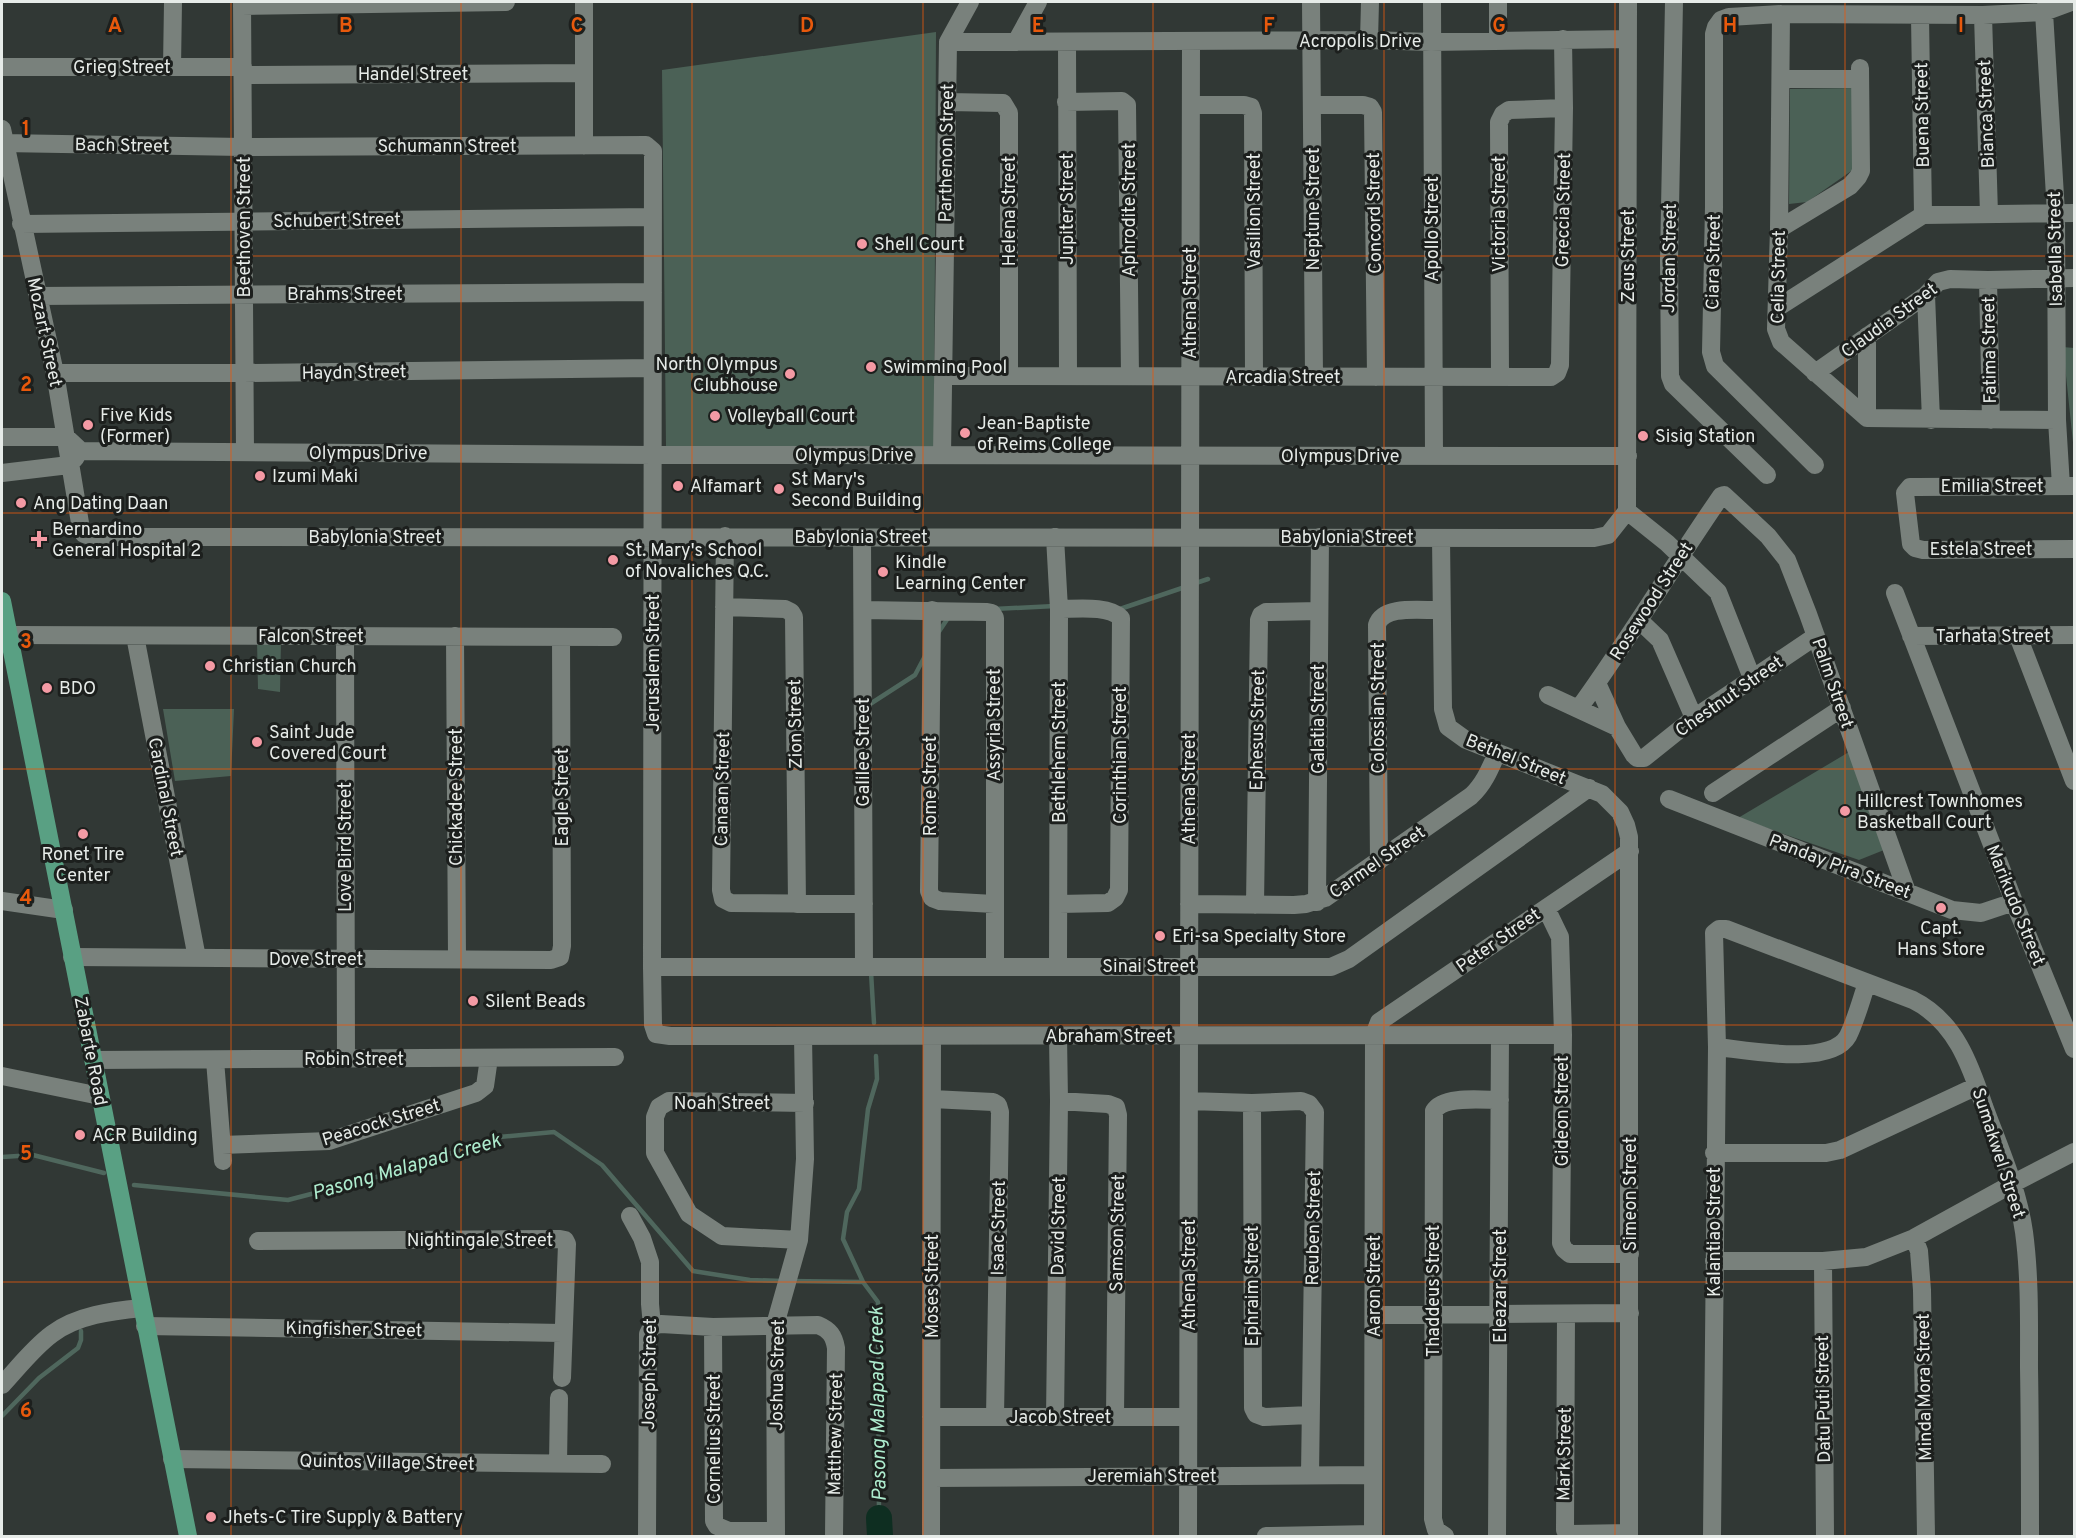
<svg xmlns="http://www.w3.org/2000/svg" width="2076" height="1538" font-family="Overpass,sans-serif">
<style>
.green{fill:#4b6156}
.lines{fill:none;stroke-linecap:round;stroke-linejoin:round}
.stream{stroke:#4f675d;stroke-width:4.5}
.river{stroke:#0e2e21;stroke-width:26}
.minor{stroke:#79817c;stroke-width:18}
.major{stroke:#59a083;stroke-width:18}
.grid{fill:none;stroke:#e8590c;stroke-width:1.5;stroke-opacity:0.55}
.poi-dot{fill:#f49aa4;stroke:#1c1f1d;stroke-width:2}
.labels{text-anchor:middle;stroke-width:6;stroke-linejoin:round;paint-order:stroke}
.street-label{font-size:18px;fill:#e6ebe8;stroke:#1c1f1d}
.poi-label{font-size:18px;fill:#e6ebe8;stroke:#1c1f1d;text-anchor:start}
.water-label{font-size:20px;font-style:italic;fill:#aeecce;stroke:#1c1f1d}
.grid-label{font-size:20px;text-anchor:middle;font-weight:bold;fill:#e8590c;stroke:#1c1f1d;stroke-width:6;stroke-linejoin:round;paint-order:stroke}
</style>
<rect width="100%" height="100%" fill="#313835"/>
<path class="green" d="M936,32L934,447L666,446L662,70Z
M1856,88L1857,167L1807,202L1789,204L1790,89Z
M2063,347L2074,348V452Z
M257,641H281L280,692L258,689Z
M163,709H234L231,776L175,781Z
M1854,749L1889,848L1859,860L1738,818Z"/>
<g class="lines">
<path class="stream" d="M1193,584L1208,579
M994,609L1055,606
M1120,609L1185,587
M938,633L948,618
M867,706L915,675L925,656
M871,972L874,1023
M876,1056L877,1079L868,1109L859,1189L847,1212L843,1239L863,1282L878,1302L879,1518
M2,1157L33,1155L104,1173
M134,1185L288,1200L388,1174L499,1137L554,1132L602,1165L693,1271L750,1280L782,1281
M790,1281L863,1282
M2,1416L39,1378L78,1348L81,1340V1331"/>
<path class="river" d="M879,1518L880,1536"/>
<path class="minor" d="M242,2L245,452
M1311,2L1314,377
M1432,2L1434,456
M1498,2V41
M1674,2L1669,260L1670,376L1673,384L1767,475
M2047,2L2044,12L2056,213L2057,420L2061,486
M242,6L506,2
M1781,14L1779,229L1776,329L1781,342L1867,418L2057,420
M1983,15L1989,214
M1920,16L1923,215
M1369,40L1370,2
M948,42L1369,40L1431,42L1628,39
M1016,42L1038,2
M1067,42L1068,376
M2,67H243
M172,67L173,2
M243,75L584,73
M1781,79H1860
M948,102L1003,103L1009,113V376
M1066,102L1122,101L1127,105L1130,376
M1191,105H1244L1251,107L1253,113L1254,377
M1313,105H1363L1370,107L1373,112L1376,377
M2,129L55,373L81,529L84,534L93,537L1594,538L1608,535L1627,511
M2,143L243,147L646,145L653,151L652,967L653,1025L656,1034L670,1036L1563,1035
M584,146V2
M1923,215L2074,213
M21,224L653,217
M1779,229L1850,186L1858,177L1861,171L1860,68
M1988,280L1991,420
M1926,295L1931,420
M37,296L653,292
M1777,308L1923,215
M1867,336V418
M55,373H244L653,368
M1815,373L1926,295L1938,282L1950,279L1988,280L2074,278
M943,376L1551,377L1557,373L1560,365L1564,108L1563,39
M1500,377L1499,122L1503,114L1509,110L1564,108
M2,437H66L81,451L653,455L1628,456
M942,455L948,42L970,2
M1815,465L1715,366L1711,352L1714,207V34L1716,27L1721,20L1729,17L1781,14L1983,15L2044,12L2071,2
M2,473L69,465L76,457
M2074,486L1918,487H1910L1905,493L1911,544L1915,548L1923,550L2074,549
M1627,511L1628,2
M1627,511L1667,543L1718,592L1752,678
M725,536L721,890L723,899L731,903L864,904
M862,537L864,967
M1055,537L1059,609L1058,967
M1441,538L1443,709L1448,727L1466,740L1602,794L1620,812L1626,825L1629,837V1536
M1895,593L2014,902L2074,1049
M724,607L785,609L791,612L794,617L797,904
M863,610L987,612L992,613L995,618V967
M932,610L929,891L932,898L940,901L994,904
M1640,621L1660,640L1694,718
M8,635L613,637
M135,636L197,958
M345,636L346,1059
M455,636L457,958
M1911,636L2074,635
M2018,636L2074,781
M1597,683L1617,727L1634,755L1637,758H1644L1694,718L1816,636
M1548,695L1617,727
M1579,708C1629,639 1672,567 1721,496L1724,495L1768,536L1787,560L1808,614L1907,892
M1713,793L1842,708
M1669,799L1952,910L1981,913L2014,902
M1379,861L1377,625C1383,604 1424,611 1441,610
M2,901L64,910
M1317,902L1320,537
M1059,904L1108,903L1115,898L1119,890L1121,618C1109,605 1076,609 1059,609
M1189,904L1294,905L1306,904L1325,898L1471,796C1484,784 1490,769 1497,753
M1255,905L1259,620L1261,615L1266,612L1319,611
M1546,908L1560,937L1563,1035L1561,1243L1564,1249L1570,1254H1630
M72,957L551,960L560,957L562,946L561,637
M652,967H1331L1349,959L1589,788
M1717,1047C1746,1050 1831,1067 1848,1036C1856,1020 1861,1000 1867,983
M94,1060L615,1057
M215,1060L223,1161
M2,1076L100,1096
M932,1099L993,1102L998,1105L1000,1112L995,1417
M1059,1101L1108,1104L1116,1107L1118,1115L1115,1417
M1189,1101L1252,1103L1301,1101L1309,1104L1315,1112L1310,1475
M1252,1103L1253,1408L1256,1414L1264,1417L1310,1415
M222,1145L329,1141L476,1093L485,1086L489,1058
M1714,1153H1826L1840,1150L1977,1086
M630,1216L642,1238L650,1262V1304L652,1326L648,1334L647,1536
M1914,1238L1919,1251L1922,1290L1926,1536
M799,1240L722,1236L689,1214L655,1153V1117L659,1107L669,1101L805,1103
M258,1241L560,1239L565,1240L567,1244L562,1378
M1714,1261H1823L1866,1257L1914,1238L2012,1184L2074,1152
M1823,1261L1825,1536
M1566,1314L1565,1530L1571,1534L1629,1533
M1374,1315L1630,1313
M145,1326L562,1333
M652,1326L661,1324L713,1327L818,1325C830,1330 834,1336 836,1348L834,1536
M713,1327L714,1521L717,1526L729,1531H776
M2,1385C18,1368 33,1348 52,1334C77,1315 112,1311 142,1308
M931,1417H1188
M1055,1417L1059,1101L1058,1036
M172,1459L602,1464
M558,1464L559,1398
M931,1478L1373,1475
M776,1536L775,1325L799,1240L805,1159L803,1036
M931,1536L932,1036
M1188,1536L1191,41
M1266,1536L1373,1534
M1373,1536L1374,1035L1379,1022L1630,851
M1445,1536L1436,1530L1433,1519L1434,1111C1443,1095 1483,1100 1500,1100
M1497,1536L1500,1035
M1712,1536L1717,1047L1714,933L1719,929H1726L1913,1000C1955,1021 1970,1064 1984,1106C1999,1147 2018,1189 2024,1232C2030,1277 2029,1323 2029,1368C2030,1424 2030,1480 2030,1536"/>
<path class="major" d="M2,601L188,1536"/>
</g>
<path class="grid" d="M231,2V1536M461,2V1536M692,2V1536M923,2V1536M1153,2V1536M1384,2V1536M1615,2V1536M1845,2V1536M2,256H2074M2,513H2074M2,769H2074M2,1025H2074M2,1282H2074"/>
<g class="poi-dot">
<circle cx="862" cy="244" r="6"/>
<circle cx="871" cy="367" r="6"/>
<circle cx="790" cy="374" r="6"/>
<circle cx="715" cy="416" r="6"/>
<circle cx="88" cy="425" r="6"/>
<circle cx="965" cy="433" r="6"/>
<circle cx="1643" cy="436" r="6"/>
<circle cx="260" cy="476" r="6"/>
<circle cx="678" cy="486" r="6"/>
<circle cx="779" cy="489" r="6"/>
<circle cx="21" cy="503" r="6"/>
<path d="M36 530h6v6h6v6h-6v6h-6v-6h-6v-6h6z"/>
<circle cx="613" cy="560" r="6"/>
<circle cx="883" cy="572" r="6"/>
<circle cx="210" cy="666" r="6"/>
<circle cx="47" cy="688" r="6"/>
<circle cx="257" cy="742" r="6"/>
<circle cx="1845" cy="811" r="6"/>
<circle cx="83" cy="834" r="6"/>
<circle cx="1941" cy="908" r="6"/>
<circle cx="1160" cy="936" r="6"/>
<circle cx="473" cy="1001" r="6"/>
<circle cx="80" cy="1135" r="6"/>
<circle cx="211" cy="1517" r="6"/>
</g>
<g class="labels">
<g class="street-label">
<text x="1360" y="47">Acropolis Drive</text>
<text x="122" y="73">Grieg Street</text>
<text x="413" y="80">Handel Street</text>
<text transform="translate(1986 114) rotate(-92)" y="6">Bianca Street</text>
<text transform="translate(1922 115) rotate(-91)" y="6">Buena Street</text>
<text transform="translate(122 145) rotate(1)" y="6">Bach Street</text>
<text x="447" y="152">Schumann Street</text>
<text transform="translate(946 153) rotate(-89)" y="6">Parthenon Street</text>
<text transform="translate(1067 209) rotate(-90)" y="6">Jupiter Street</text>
<text transform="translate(1313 209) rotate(-90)" y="6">Neptune Street</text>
<text transform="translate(1129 210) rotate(-90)" y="6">Aphrodite Street</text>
<text transform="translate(1563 210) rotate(-89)" y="6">Greccia Street</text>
<text transform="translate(1009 211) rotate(-90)" y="6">Helena Street</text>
<text transform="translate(1254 211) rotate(-90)" y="6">Vasilion Street</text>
<text transform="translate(1374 213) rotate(-91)" y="6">Concord Street</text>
<text transform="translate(1499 214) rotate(-90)" y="6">Victoria Street</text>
<text transform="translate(337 220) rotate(-1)" y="6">Schubert Street</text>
<text transform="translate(244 227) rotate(-90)" y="6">Beethoven Street</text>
<text transform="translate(1432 229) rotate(-90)" y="6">Apollo Street</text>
<text transform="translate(2055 249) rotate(-91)" y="6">Isabella Street</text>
<text transform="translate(1628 256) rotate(-90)" y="6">Zeus Street</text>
<text transform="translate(1669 258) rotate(-89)" y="6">Jordan Street</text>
<text transform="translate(1713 262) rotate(-89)" y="6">Ciara Street</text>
<text transform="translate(1778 277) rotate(-89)" y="6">Celia Street</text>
<text x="345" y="300">Brahms Street</text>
<text transform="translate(1190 303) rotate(-90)" y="6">Athena Street</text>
<text transform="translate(1889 320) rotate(-36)" y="6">Claudia Street</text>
<text transform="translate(45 332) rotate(78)" y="6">Mozart Street</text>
<text transform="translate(1989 350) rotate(-91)" y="6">Fatima Street</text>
<text transform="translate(354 372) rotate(-1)" y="6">Haydn Street</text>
<text x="1283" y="383">Arcadia Street</text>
<text x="368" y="459">Olympus Drive</text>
<text x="854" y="461">Olympus Drive</text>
<text x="1340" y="462">Olympus Drive</text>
<text x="1992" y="492">Emilia Street</text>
<text x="375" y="543">Babylonia Street</text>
<text x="861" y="543">Babylonia Street</text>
<text x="1347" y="543">Babylonia Street</text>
<text x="1981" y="555">Estela Street</text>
<text transform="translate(1651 601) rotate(-57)" y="6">Rosewood Street</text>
<text x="311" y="642">Falcon Street</text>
<text x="1993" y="642">Tarhata Street</text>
<text transform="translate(653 663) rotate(-90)" y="6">Jerusalem Street</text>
<text transform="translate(1833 683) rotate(71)" y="6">Palm Street</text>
<text transform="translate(1729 696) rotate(-35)" y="6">Chestnut Street</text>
<text transform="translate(1378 708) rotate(-90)" y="6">Colossian Street</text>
<text transform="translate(1318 719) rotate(-90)" y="6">Galatia Street</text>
<text transform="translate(795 724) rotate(-91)" y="6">Zion Street</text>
<text transform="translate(994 725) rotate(-90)" y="6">Assyria Street</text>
<text transform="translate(1257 730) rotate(-89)" y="6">Ephesus Street</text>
<text transform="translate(863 752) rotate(-90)" y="6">Galilee Street</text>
<text transform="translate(1059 752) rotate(-90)" y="6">Bethlehem Street</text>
<text transform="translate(1120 755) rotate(-90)" y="6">Corinthian Street</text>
<text transform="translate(1516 759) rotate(22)" y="6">Bethel Street</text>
<text transform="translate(930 786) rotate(-90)" y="6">Rome Street</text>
<text transform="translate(722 789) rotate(-89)" y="6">Canaan Street</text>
<text transform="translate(1189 789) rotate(-90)" y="6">Athena Street</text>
<text transform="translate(166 797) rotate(79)" y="6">Cardinal Street</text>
<text transform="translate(456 797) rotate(-90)" y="6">Chickadee Street</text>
<text transform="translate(562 797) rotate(-90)" y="6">Eagle Street</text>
<text transform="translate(345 847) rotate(-90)" y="6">Love Bird Street</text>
<text transform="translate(1377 862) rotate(-35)" y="6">Carmel Street</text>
<text transform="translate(1840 866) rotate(21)" y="6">Panday Pira Street</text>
<text transform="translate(2016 905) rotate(68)" y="6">Marikudo Street</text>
<text transform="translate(1498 940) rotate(-35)" y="6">Peter Street</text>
<text x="316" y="965">Dove Street</text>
<text x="1149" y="972">Sinai Street</text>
<text x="1109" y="1042">Abraham Street</text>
<text transform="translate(91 1051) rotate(79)" y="6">Zabarte Road</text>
<text x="354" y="1065">Robin Street</text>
<text x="722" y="1109">Noah Street</text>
<text transform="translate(1562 1111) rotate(-90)" y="6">Gideon Street</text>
<text transform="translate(381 1122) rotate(-17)" y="6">Peacock Street</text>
<text transform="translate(1999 1153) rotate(72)" y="6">Sumakwel Street</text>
<text transform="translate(1630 1194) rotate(-90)" y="6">Simeon Street</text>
<text transform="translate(1058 1226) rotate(-89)" y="6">David Street</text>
<text transform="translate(998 1228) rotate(-89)" y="6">Isaac Street</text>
<text transform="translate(1313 1228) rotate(-89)" y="6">Reuben Street</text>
<text transform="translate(1714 1232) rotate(-90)" y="6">Kalantiao Street</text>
<text transform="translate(1117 1233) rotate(-89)" y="6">Samson Street</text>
<text x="480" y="1246">Nightingale Street</text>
<text transform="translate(1189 1275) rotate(-90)" y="6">Athena Street</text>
<text transform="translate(932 1286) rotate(-90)" y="6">Moses Street</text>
<text transform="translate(1252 1286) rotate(-90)" y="6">Ephraim Street</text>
<text transform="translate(1374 1286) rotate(-90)" y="6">Aaron Street</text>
<text transform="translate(1500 1286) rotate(-90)" y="6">Eleazar Street</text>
<text transform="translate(1433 1291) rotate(-90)" y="6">Thaddeus Street</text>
<text transform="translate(354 1329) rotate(1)" y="6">Kingfisher Street</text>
<text transform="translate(649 1374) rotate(-89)" y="6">Joseph Street</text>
<text transform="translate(777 1375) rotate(-89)" y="6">Joshua Street</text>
<text transform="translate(1924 1387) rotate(-91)" y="6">Minda Mora Street</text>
<text transform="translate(1823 1399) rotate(-91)" y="6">Datu Puti Street</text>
<text x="1060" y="1423">Jacob Street</text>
<text transform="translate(835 1434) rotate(-89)" y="6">Matthew Street</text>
<text transform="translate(714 1439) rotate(-90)" y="6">Cornelius Street</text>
<text transform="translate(1564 1454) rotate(-89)" y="6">Mark Street</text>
<text transform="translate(387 1462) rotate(1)" y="6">Quintos Village Street</text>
<text x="1152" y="1482">Jeremiah Street</text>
</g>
<g class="poi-label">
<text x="874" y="250">Shell Court</text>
<text x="778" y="370" text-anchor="end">North Olympus<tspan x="778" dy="21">Clubhouse</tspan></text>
<text x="883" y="373">Swimming Pool</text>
<text x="100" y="421">Five Kids<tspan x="100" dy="21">(Former)</tspan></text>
<text x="727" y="422">Volleyball Court</text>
<text x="977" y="429">Jean-Baptiste<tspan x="977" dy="21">of Reims College</tspan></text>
<text x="1655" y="442">Sisig Station</text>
<text x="272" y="482">Izumi Maki</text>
<text x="791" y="485">St Mary's<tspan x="791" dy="21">Second Building</tspan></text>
<text x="690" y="492">Alfamart</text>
<text x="33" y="509">Ang Dating Daan</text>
<text x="52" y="535">Bernardino<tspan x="52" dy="21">General Hospital 2</tspan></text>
<text x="625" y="556">St. Mary's School<tspan x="625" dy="21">of Novaliches Q.C.</tspan></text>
<text x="895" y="568">Kindle<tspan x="895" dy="21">Learning Center</tspan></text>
<text x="222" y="672">Christian Church</text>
<text x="59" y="694">BDO</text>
<text x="269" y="738">Saint Jude<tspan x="269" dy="21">Covered Court</tspan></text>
<text x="1857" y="807">Hillcrest Townhomes<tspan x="1857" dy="21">Basketball Court</tspan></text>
<text x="83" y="860" text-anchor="middle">Ronet Tire<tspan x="83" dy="21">Center</tspan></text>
<text x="1941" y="934" text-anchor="middle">Capt.<tspan x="1941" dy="21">Hans Store</tspan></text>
<text x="1172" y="942">Eri-sa Specialty Store</text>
<text x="485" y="1007">Silent Beads</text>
<text x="92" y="1141">ACR Building</text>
<text x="223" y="1523">Jhets-C Tire Supply &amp; Battery</text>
</g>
<g class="water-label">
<text transform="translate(406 1166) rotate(-16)" y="7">Pasong Malapad Creek</text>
<text transform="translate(877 1404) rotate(-91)" y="7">Pasong Malapad Creek</text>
</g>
</g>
<g class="grid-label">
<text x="115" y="32">A</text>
<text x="346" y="32">B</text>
<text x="577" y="32">C</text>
<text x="807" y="32">D</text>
<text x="1038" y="32">E</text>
<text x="1269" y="32">F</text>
<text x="1499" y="32">G</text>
<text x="1730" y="32">H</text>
<text x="1961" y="32">I</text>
<text x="26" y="135">1</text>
<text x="26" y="391">2</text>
<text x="26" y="648">3</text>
<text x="26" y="904">4</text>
<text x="26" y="1160">5</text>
<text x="26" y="1417">6</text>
</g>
<rect width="2076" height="1538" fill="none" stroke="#e6ebe8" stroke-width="6"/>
</svg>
